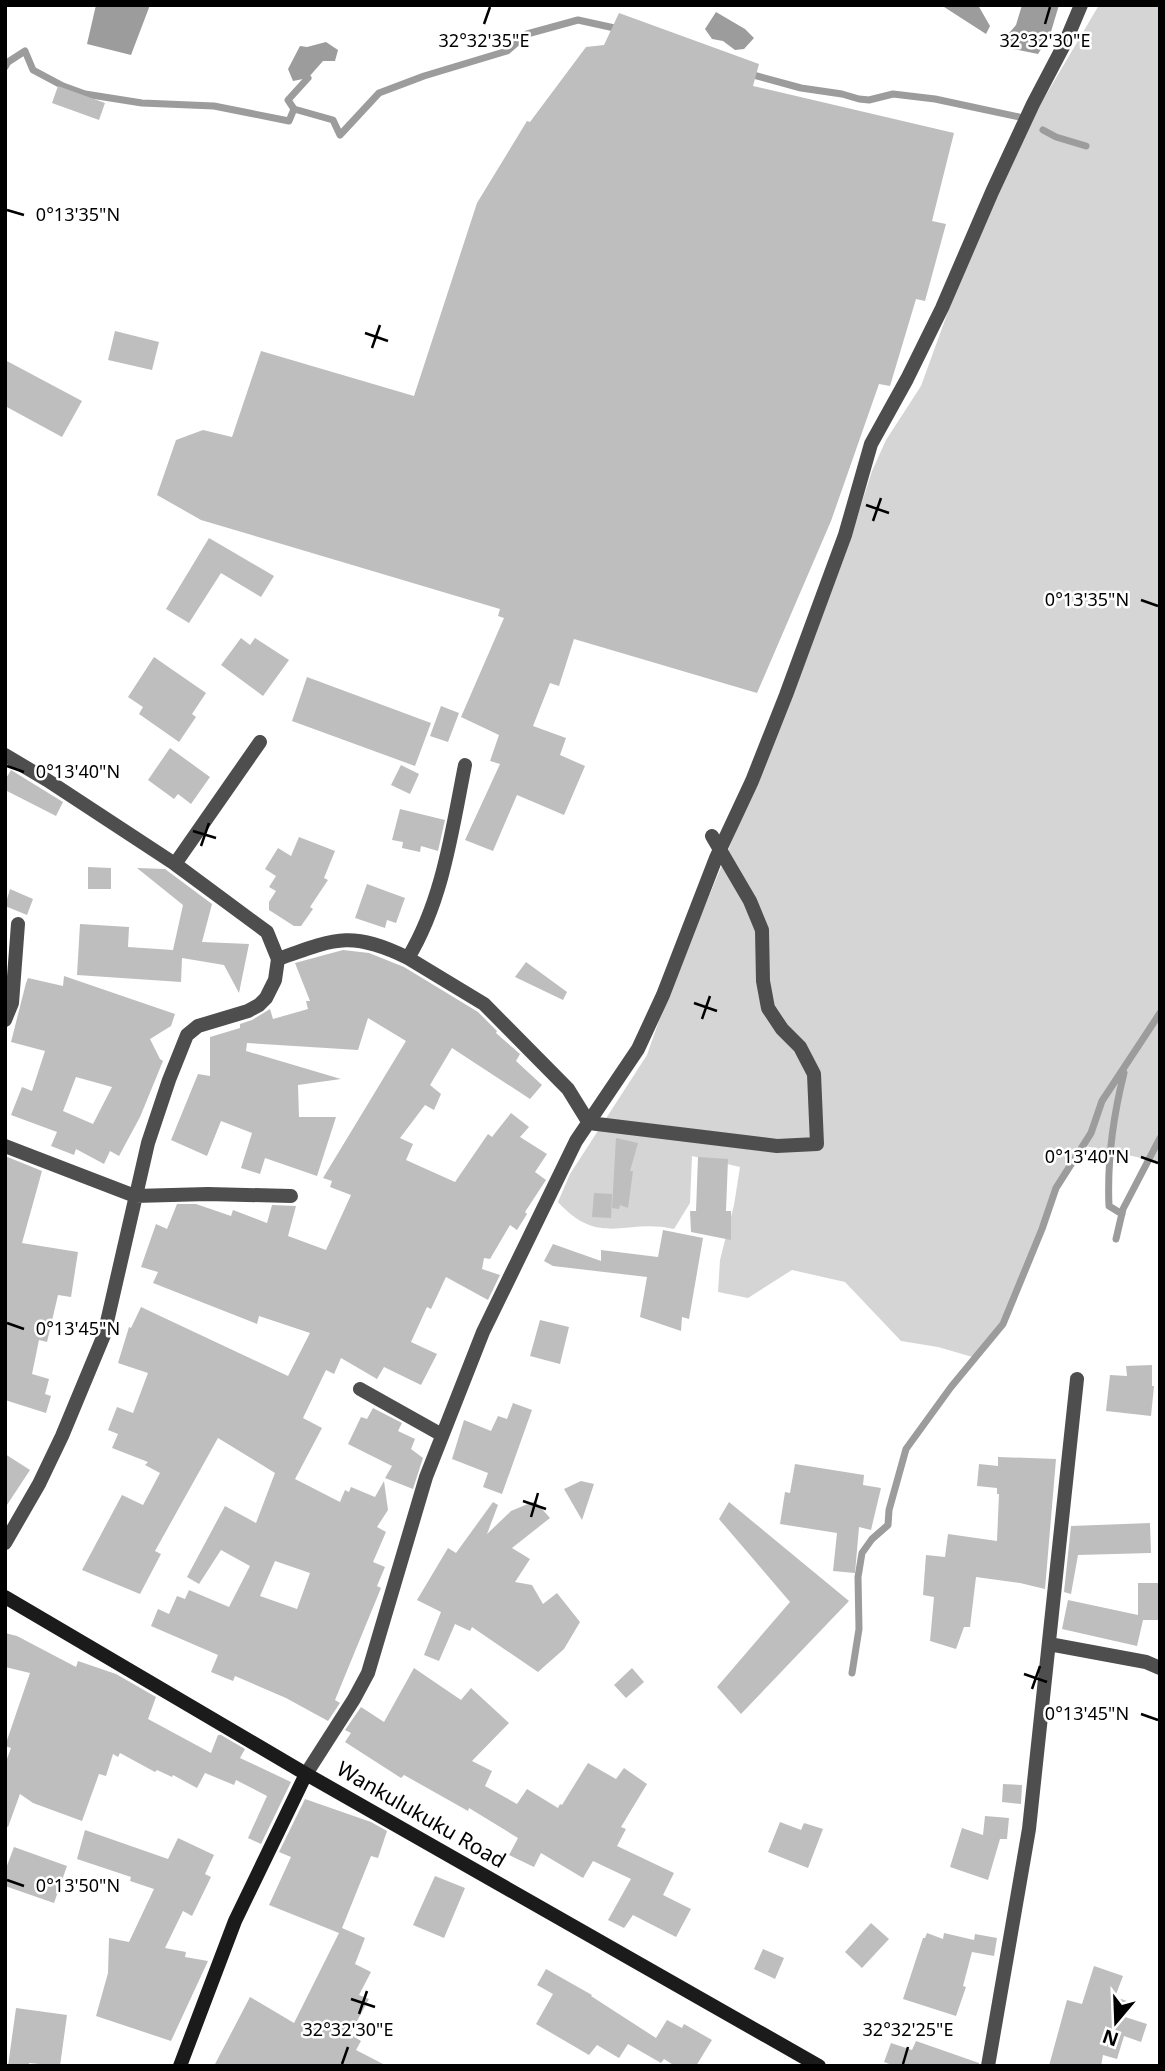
<svg xmlns="http://www.w3.org/2000/svg" width="1165" height="2071" font-family="'Noto Sans',sans-serif">
<style>
.green{fill:#d5d5d5}
.water{fill:#9c9c9c}
.lines{fill:none;stroke-linecap:round;stroke-linejoin:round}
.stream{stroke:#9c9c9c;stroke-width:7}
.building{fill:#bebebe;fill-rule:evenodd}
.street{stroke:#4e4e4e;stroke-width:14}
.secondary{stroke:#1b1b1b;stroke-width:14}
.ticks{fill:none;stroke:#000;stroke-width:2.5}
.labels{text-anchor:middle;stroke-width:5;stroke-linejoin:round;paint-order:stroke}
.street-label{font-size:21px;fill:#000;stroke:#fff}
.ticks-label{font-size:18px;text-anchor:middle;fill:#000;stroke:#fff;stroke-width:5;stroke-linejoin:round;paint-order:stroke}
</style>
<rect width="100%" height="100%" fill="#fff"/>
<path class="green" d="M1099,5H1160V1162L1085,1146L1056,1188L1042,1229L1003,1324L976,1358L938,1347L901,1341L845,1282L792,1270L748,1298L718,1292L720,1260L734,1205L740,1167L692,1156L690,1203L674,1229C625,1218 600,1248 558,1202L570,1174L647,1055L668,995L756,783L845,555L872,471L886,440L921,386L965,265L1020,139Z"/>
<path class="water" d="M96,5H150L131,55L87,44Z
M941,5H978L990,26L986,34Z
M1022,5H1059L1050,35L1038,54L998,46L1016,25Z
M716,12L745,29L754,38L744,49L735,50L723,41L712,39L705,29Z
M326,42L338,50L335,61H323L308,78L293,81L288,69L300,46L307,47Z"/>
<g class="lines">
<path class="stream" d="M5,67L8,62L25,51L33,70L63,86L85,94L142,103L214,106L289,121L294,109
M746,73L801,88L842,94L859,99L869,100L893,94L935,99L1019,117
M308,78L288,100L294,109L333,120L340,135L379,93L424,76L507,51L527,34L578,20L619,29
M1043,130L1056,137L1086,146
M1122,1214L1109,1206C1107,1161 1113,1117 1124,1073
M1116,1239L1123,1209L1160,1138
M852,1673L859,1629L858,1577L862,1553L872,1539L888,1525L889,1510L906,1449L951,1387L1003,1324L1042,1229L1056,1188L1091,1133L1102,1101L1160,1013"/>
</g>
<path class="building" d="M619,13L759,64L753,86L954,133L932,221L946,224L925,301L916,299L890,386L879,384L831,521L757,693L574,639L559,686L550,683L533,726L566,738L560,755L585,766L564,815L517,795L493,851L465,840L500,764L490,761L499,735L461,717L504,618L498,616L500,609L201,520L157,495L176,440L203,430L232,437L261,351L414,396L477,203L527,121L530,122L586,47L604,45Z
M58,86L105,103L99,120L52,103Z
M115,331L159,342L152,370L108,360Z
M5,360L82,401L62,437L5,406Z
M209,538L274,576L261,597L221,573L189,623L166,609Z
M241,638L250,645L255,638L289,660L263,696L221,665Z
M154,657L206,693L192,714L196,717L179,742L139,714L143,707L128,697Z
M307,677L431,723L415,766L292,721Z
M441,706L459,713L448,742L430,736Z
M170,748L210,777L191,804L178,794L174,799L148,780Z
M401,765L419,774L410,794L391,785Z
M11,770L63,802L56,816L5,790V780Z
M400,809L445,820L438,851L421,846L420,852L402,848L403,842L392,840Z
M299,837L335,851L324,878L328,880L310,907L313,909L301,926H294L269,910V902L276,891L269,887L276,876L265,869L278,848L291,856Z
M88,867L111,868V889H88Z
M137,868L165,869L212,904L202,942L249,944L239,993L224,965L182,958L181,982L77,975L80,924L129,927L128,947L173,950L183,905Z
M367,884L405,898L396,923L387,920L385,928L355,918Z
M10,889L33,899L27,915L5,906Z
M343,950L369,953L404,967L478,1012L497,1031L496,1033L520,1054L516,1061L542,1085L530,1099L452,1048L430,1085L441,1094L434,1110L425,1105L400,1138L413,1144L406,1160L455,1182L488,1134L492,1137L511,1113L529,1127L520,1137L547,1154L535,1172L546,1180L525,1212L527,1214L517,1230L510,1225L490,1259L484,1258L482,1269L500,1275L488,1300L446,1277L431,1309L427,1307L411,1342L437,1354L421,1385L384,1367L377,1379L341,1358L334,1374L326,1370L303,1418L322,1428L295,1479L340,1502L345,1490L349,1492L351,1487L375,1497L384,1481L388,1510L377,1527L386,1532L373,1562L385,1567L377,1586L381,1588L335,1700L340,1703L328,1721L286,1698L235,1676L233,1681L211,1672L218,1655L151,1626L158,1609L169,1614L177,1596L185,1599L189,1590L229,1607L250,1566L221,1550L199,1584L187,1577L225,1506L256,1523L275,1473L218,1438L155,1551L161,1554L140,1594L82,1570L122,1495L143,1505L160,1473L145,1465L148,1462L112,1448L118,1434L108,1430L117,1407L133,1413L148,1373L118,1363L129,1327L131,1328L141,1307L288,1376L310,1333L259,1316L257,1324L153,1283L158,1272L141,1267L156,1224L167,1229L177,1204H196L231,1216L233,1210L267,1223L272,1205L296,1206L288,1236L326,1250L351,1195L330,1187L332,1181L323,1178L406,1041L368,1018L358,1050L247,1043L246,1051L341,1079L298,1085L299,1117H336L317,1176L265,1158L260,1174L241,1168L252,1133L221,1121L207,1156L171,1140L198,1074L210,1076V1037L240,1028V1024L252,1020L270,1009L273,1019L308,1009L306,1001H310L295,963ZM275,1561L310,1573L297,1609L260,1596Z
M526,962L567,992L563,1000L515,977Z
M64,976L175,1014L171,1026L150,1039L160,1059L163,1061L140,1117L119,1156L110,1151L104,1164L76,1149L74,1155L51,1146L57,1132L11,1115L22,1087L32,1091L45,1051L11,1042L26,983L28,978L63,986ZM76,1077L112,1087L93,1124L63,1111Z
M616,1138L638,1143L630,1171H633L628,1208L620,1205L619,1209L612,1208Z
M5,1156L42,1171L22,1243L78,1252L71,1297L58,1295L47,1342L39,1340L32,1374L49,1379L45,1394L51,1396L46,1413L5,1400Z
M698,1157L728,1159L726,1211H731V1240L691,1232L690,1211H696Z
M594,1193L612,1194L611,1218L592,1217Z
M663,1230L703,1238L689,1319L682,1317L681,1331L640,1317L647,1277L553,1266L544,1261L553,1244L601,1261V1250L658,1257Z
M540,1320L569,1327L560,1364L530,1356Z
M1152,1365V1386H1154L1151,1416L1106,1411L1110,1375L1127,1376L1126,1366Z
M513,1403L532,1410L502,1494L483,1487L488,1473L452,1459L464,1420L491,1431L498,1416L507,1419Z
M373,1408L402,1423L398,1431L415,1439L411,1449L423,1458L413,1489L385,1478L392,1466L348,1444L361,1417L367,1419Z
M5,1454L30,1470L5,1508Z
M998,1457L1056,1459L1045,1589L1020,1583L976,1577L970,1627H964L956,1649L930,1641L934,1597L923,1595L926,1555L945,1557L948,1534L997,1541L999,1494H997V1488L977,1486L979,1464L998,1466Z
M795,1464L864,1475L863,1485L881,1488L871,1530L859,1527L855,1573L833,1571L837,1533L780,1524L785,1492L790,1493Z
M581,1481L594,1484L582,1520L564,1489Z
M535,1501L550,1518L512,1548L530,1559L515,1582L532,1585L543,1604L557,1593L580,1622L564,1649L538,1672L472,1627L470,1631L455,1624L439,1661L424,1655L441,1612L417,1600L448,1548L456,1553L493,1502L498,1505L487,1534L511,1511Z
M729,1502L849,1601L741,1714L717,1687L790,1602L719,1519Z
M1150,1523L1151,1553L1078,1555L1071,1594L1064,1592L1071,1526Z
M1138,1583H1159L1158,1620H1143L1137,1646L1062,1629L1068,1600L1138,1615Z
M5,1633L17,1636L76,1667L78,1661L116,1674L156,1697L148,1719L211,1753L218,1735H221L245,1749L240,1758L291,1782L261,1844L248,1838L267,1796L236,1780L234,1785L205,1773L197,1788L173,1775L172,1777L157,1770L155,1772L120,1753L118,1757L113,1754L106,1776L99,1774L82,1821L33,1803L20,1794L8,1827L5,1826V1764L11,1748L5,1746L30,1673L5,1667Z
M414,1668L461,1700L471,1688L509,1723L472,1761L492,1771L485,1786L517,1804L527,1789L558,1808L560,1804L562,1805L588,1763L616,1779L624,1768L647,1784L621,1827L626,1829L617,1846L674,1873L663,1895L691,1909L676,1937L633,1915L624,1928L608,1920L631,1879L593,1861L583,1878L541,1853L534,1867L509,1855L518,1838L469,1808L468,1811L404,1775L401,1778L345,1742L351,1733L345,1730L361,1707L384,1722Z
M632,1668L644,1682L626,1698L614,1685Z
M1003,1784L1022,1785L1021,1804L1002,1802Z
M305,1799L371,1822L387,1831L378,1858L371,1856L342,1928L365,1938L355,1964L371,1972L359,1995L369,1999L350,2034L361,2041L356,2050L387,2066H214L250,1997L294,2023L339,1933L269,1905L291,1857L279,1852Z
M985,1816L1009,1818L1007,1839H1000L988,1880L950,1867L962,1828L983,1835Z
M780,1822L801,1830L804,1823L823,1829L808,1868L768,1852Z
M85,1830L168,1859L178,1838L214,1855L205,1874L211,1877L192,1916L183,1911L165,1948L186,1952L185,1957L208,1961L171,2041L96,2016L108,1973L109,1938L129,1942L154,1889L130,1881L131,1877L77,1859Z
M14,1847L67,1866L54,1903L5,1886V1871Z
M435,1876L465,1888L444,1938L413,1925Z
M871,1923L889,1939L862,1968L845,1952Z
M927,1933L943,1939L944,1933L974,1940L975,1934L997,1938L994,1956L972,1952L973,1948L963,1986L966,1987L956,2016L903,1999L923,1938H925Z
M763,1949L784,1958L775,1979L754,1969Z
M1094,1966L1123,1976L1115,1997L1127,2001L1122,2016L1147,2024L1141,2042L1124,2036L1117,2059L1103,2055L1101,2066H1049L1067,2000L1082,2004Z
M546,1969L592,1995L591,1996L656,2038L667,2020L682,2028L684,2024L712,2040L696,2066H675L664,2059L661,2063L628,2044L619,2058L597,2045L589,2055L536,2024L553,1994L537,1985Z
M16,2008L67,2015L60,2066L29,2063V2066H8Z
M916,2041L979,2063V2066H895L884,2062L891,2043L912,2050Z"/>
<g class="lines">
<path class="street" d="M5,755L47,780L175,864L267,932L278,959L275,980L266,998L259,1005L248,1011L198,1026L187,1035L169,1080L148,1143L104,1335L62,1436L39,1484L5,1543
M175,864L260,742
M408,958L484,1004L568,1089L589,1123L777,1146L817,1144L814,1074L800,1047L782,1029L768,1008L763,981L762,930L750,901L712,836
M278,959C334,939 351,930 408,958C443,900 452,830 465,765
M5,1020L12,1003L18,924
M5,1146L135,1196L208,1194L291,1196
M360,1389L442,1435
M1049,1644L1146,1662L1160,1668
M306,1774L354,1699L368,1673L426,1477L483,1332L576,1141L638,1049L663,995L716,858L752,781L786,695L845,535L871,444L907,379L942,308L992,192L1033,104L1065,43L1081,5
M988,2066L1029,1829L1077,1379"/>
<path class="secondary" d="M5,1597L306,1774L819,2066
M180,2066L235,1921L306,1774"/>
</g>
<path class="ticks" d="M484,24L490,7M1045,24L1050,7M7,210L24,215M365,333L388,341M372,348L380,325M866,505L889,513M873,521L881,498M1141,600L1158,606M7,766L24,772M193,831L216,838M201,846L209,823M694,1003L717,1011M702,1019L710,996M1141,1157L1158,1163M7,1323L24,1329M523,1501L546,1509M531,1517L538,1493M1024,1674L1047,1682M1032,1689L1040,1666M1141,1714L1158,1720M7,1880L24,1886M351,1999L375,2007M359,2014L367,1991M342,2064L348,2047M903,2064L908,2047"/>
<g class="labels">
<g class="street-label">
<text transform="translate(421 1815) rotate(30)" y="7">Wankulukuku Road</text>
</g>
</g>
<g class="ticks-label">
<text x="484" y="47">32°32'35"E</text>
<text x="1045" y="47">32°32'30"E</text>
<text x="78" y="221">0°13'35"N</text>
<text x="1087" y="606">0°13'35"N</text>
<text x="78" y="778">0°13'40"N</text>
<text x="1087" y="1163">0°13'40"N</text>
<text x="78" y="1335">0°13'45"N</text>
<text x="1087" y="1720">0°13'45"N</text>
<text x="78" y="1892">0°13'50"N</text>
<text x="348" y="2036">32°32'30"E</text>
<text x="908" y="2036">32°32'25"E</text>
</g>
<rect width="1165" height="2071" fill="none" stroke="#000000" stroke-width="14"/>
<g transform="translate(1116 2022) rotate(199)" stroke="#ffffff" stroke-width="5" paint-order="stroke">
<path d="M0-5L12 26L0 18L-12 26Z" fill="#000000"/>
<text y="-10" font-size="19" font-weight="bold" text-anchor="middle" fill="#000000">N</text>
</g>
</svg>
